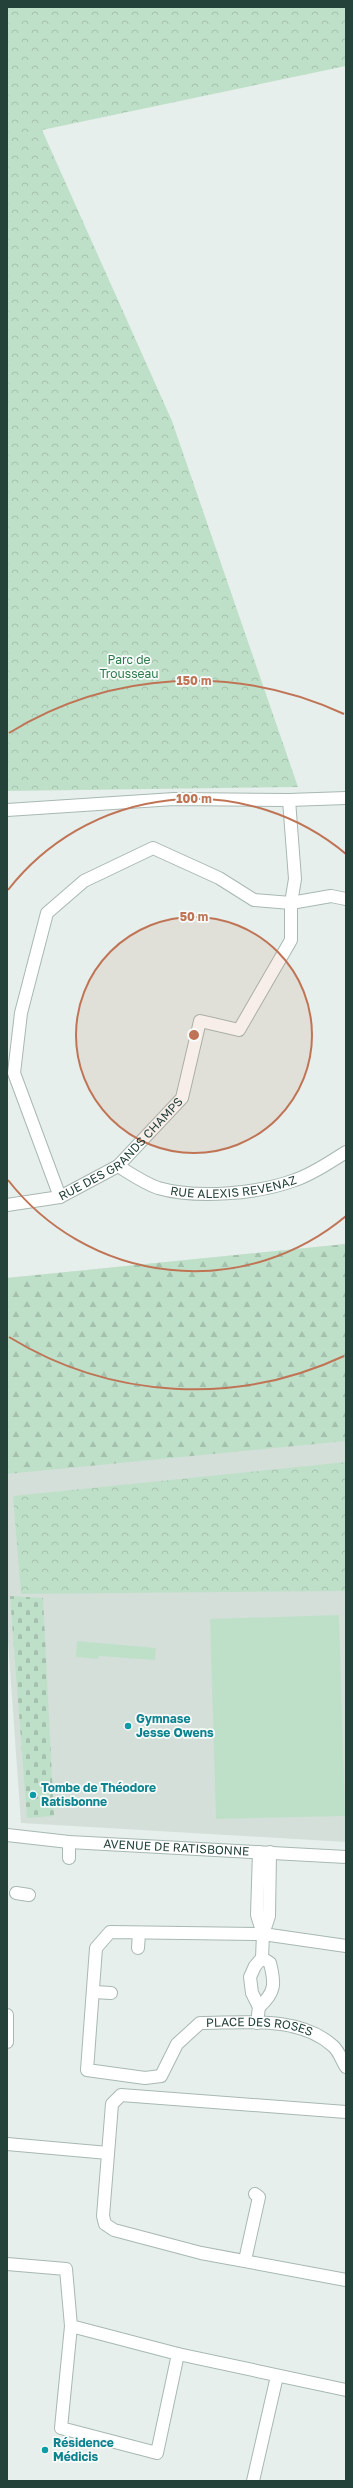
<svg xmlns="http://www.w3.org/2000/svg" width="353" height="2488" font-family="'Golos Text',sans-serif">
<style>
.built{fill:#d4dfda}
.grass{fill:#bfe0c8}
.forest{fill:url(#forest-firs)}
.cemetery{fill:url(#cemetery-stones)}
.park{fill:url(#park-crowns)}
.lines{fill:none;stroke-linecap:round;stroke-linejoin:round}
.minor-casing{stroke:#a8b8b2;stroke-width:14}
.minor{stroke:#fff;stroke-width:12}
.ring{fill:none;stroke:#c07456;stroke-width:2}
.culture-dot{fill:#0f9aa8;stroke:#f7fbf9;stroke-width:1.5}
.labels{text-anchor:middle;stroke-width:3.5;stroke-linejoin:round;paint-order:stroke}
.park-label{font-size:12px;fill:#2d7a4b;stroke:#f7fbf9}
.street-label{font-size:12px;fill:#24423a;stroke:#f7fbf9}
.culture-label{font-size:12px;font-weight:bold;fill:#0d838f;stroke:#f7fbf9;text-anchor:start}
.centre{fill:#c07456;stroke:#f7fbf9;stroke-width:2}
.ring-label{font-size:12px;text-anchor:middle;font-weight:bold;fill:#c07456;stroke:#f7fbf9;stroke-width:3.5;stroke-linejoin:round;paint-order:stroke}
</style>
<defs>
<pattern id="forest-firs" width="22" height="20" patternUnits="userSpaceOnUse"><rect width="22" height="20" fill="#bfe0c8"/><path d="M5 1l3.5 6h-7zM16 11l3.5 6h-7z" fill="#a4c1ad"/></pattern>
<pattern id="cemetery-stones" width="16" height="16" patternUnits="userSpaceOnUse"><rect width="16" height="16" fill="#bfe0c8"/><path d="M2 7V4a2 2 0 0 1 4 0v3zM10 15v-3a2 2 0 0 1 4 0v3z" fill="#a4c1ad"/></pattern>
<pattern id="park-crowns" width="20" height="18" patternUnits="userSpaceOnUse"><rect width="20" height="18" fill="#bfe0c8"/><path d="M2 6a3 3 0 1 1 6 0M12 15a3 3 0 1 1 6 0" fill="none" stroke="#a4c1ad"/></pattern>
</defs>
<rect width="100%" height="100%" fill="#e6efeb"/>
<path class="built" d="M346,1244V1842L21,1823L7,1628V1278Z"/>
<path class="grass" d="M339,1615L345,1816L216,1819L210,1619Z
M77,1641L156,1648L155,1660L99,1656L98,1659L76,1657Z"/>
<path class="forest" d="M346,1244V1441L7,1474V1278Z"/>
<path class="cemetery" d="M10,1596L43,1598L54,1816L27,1818Z"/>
<path class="park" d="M7,7H346V66L42,130L172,421L298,787L7,791Z
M346,1462V1591L21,1594L13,1496Z"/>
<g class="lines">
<defs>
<g id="minor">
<path d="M7,810L174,799L289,800L346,798"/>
<path id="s1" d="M118,1166C131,1174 144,1183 158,1188C197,1199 257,1194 295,1180C313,1174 330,1162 346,1152"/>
<path d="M60,1197L14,1073L21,1013L47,913L84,881L153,848L219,878L254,900L291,903L331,896L346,899"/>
<path id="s2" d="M7,1205L60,1197L118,1166L182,1098L200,1021L239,1030L291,940V903L295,879L289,800"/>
<path id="s3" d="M7,1835L69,1842L346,1857"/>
<path d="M259,1852L257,1915L263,1934"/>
<path d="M69,1858V1842"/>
<path d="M16,1893L29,1895"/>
<path id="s4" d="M346,1946L263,1934L110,1932L96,1948L87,2070L145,2078L161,2076L177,2044L200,2023C243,2023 299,2015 333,2046C339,2051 342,2061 346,2067"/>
<path d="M138,1948L139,1933"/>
<path d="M94,1992L111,1993"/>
<path d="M259,2007C276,1992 275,1983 270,1963L262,1958"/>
<path d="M7,2015V2042"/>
<path d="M257,2023L259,2007L252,1993L250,1977L255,1966L262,1958L263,1934L269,1916L270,1852"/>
<path d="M346,2112L121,2095L112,2104L103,2216L105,2224L114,2230L201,2253L346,2280"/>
<path d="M7,2144L108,2153"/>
<path d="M245,2260L259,2197L255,2194"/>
<path d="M7,2264L66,2269L71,2326L61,2428L157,2453L178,2354L71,2326"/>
<path d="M178,2354L346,2390"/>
<path d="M253,2481L277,2376"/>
</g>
</defs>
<use href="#minor" class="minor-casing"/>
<use href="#minor" class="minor"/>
</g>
<circle cx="194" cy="1035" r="118" fill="#c07456" fill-opacity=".12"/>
<g class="ring">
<circle cx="194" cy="1035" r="118"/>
<path d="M346 1216A236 236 0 0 1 8 1180M8 890A236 236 0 0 1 346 854"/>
<path d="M344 1356A354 354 0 0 1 9 1337M9 733A354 354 0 0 1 344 714"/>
</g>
<g class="culture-dot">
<circle cx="128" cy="1726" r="4"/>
<circle cx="33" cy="1795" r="4"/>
<circle cx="45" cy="2450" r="4"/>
</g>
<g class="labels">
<g class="park-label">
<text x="129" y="664">Parc de<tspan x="129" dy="14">Trousseau</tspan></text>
</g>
<g class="street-label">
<text dy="4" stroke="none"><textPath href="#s2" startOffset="132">RUE DES GRANDS CHAMPS</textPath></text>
<text dy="4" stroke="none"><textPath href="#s1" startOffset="122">RUE ALEXIS REVENAZ</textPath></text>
<text dy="4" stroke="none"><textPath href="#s3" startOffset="170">AVENUE DE RATISBONNE</textPath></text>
<text dy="4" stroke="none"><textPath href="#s4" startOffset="582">PLACE DES ROSES</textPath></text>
</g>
<g class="culture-label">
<text x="136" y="1723">Gymnase<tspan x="136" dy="14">Jesse Owens</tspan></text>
<text x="41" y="1792">Tombe de Théodore<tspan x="41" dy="14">Ratisbonne</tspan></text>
<text x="53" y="2447">Résidence<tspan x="53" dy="14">Médicis</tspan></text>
</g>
</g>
<circle cx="194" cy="1035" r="6" class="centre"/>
<g class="ring-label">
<text x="194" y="685">150 m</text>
<text x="194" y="803">100 m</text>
<text x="194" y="921">50 m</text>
</g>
<rect width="353" height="2488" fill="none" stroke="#24423a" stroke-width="16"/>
</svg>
